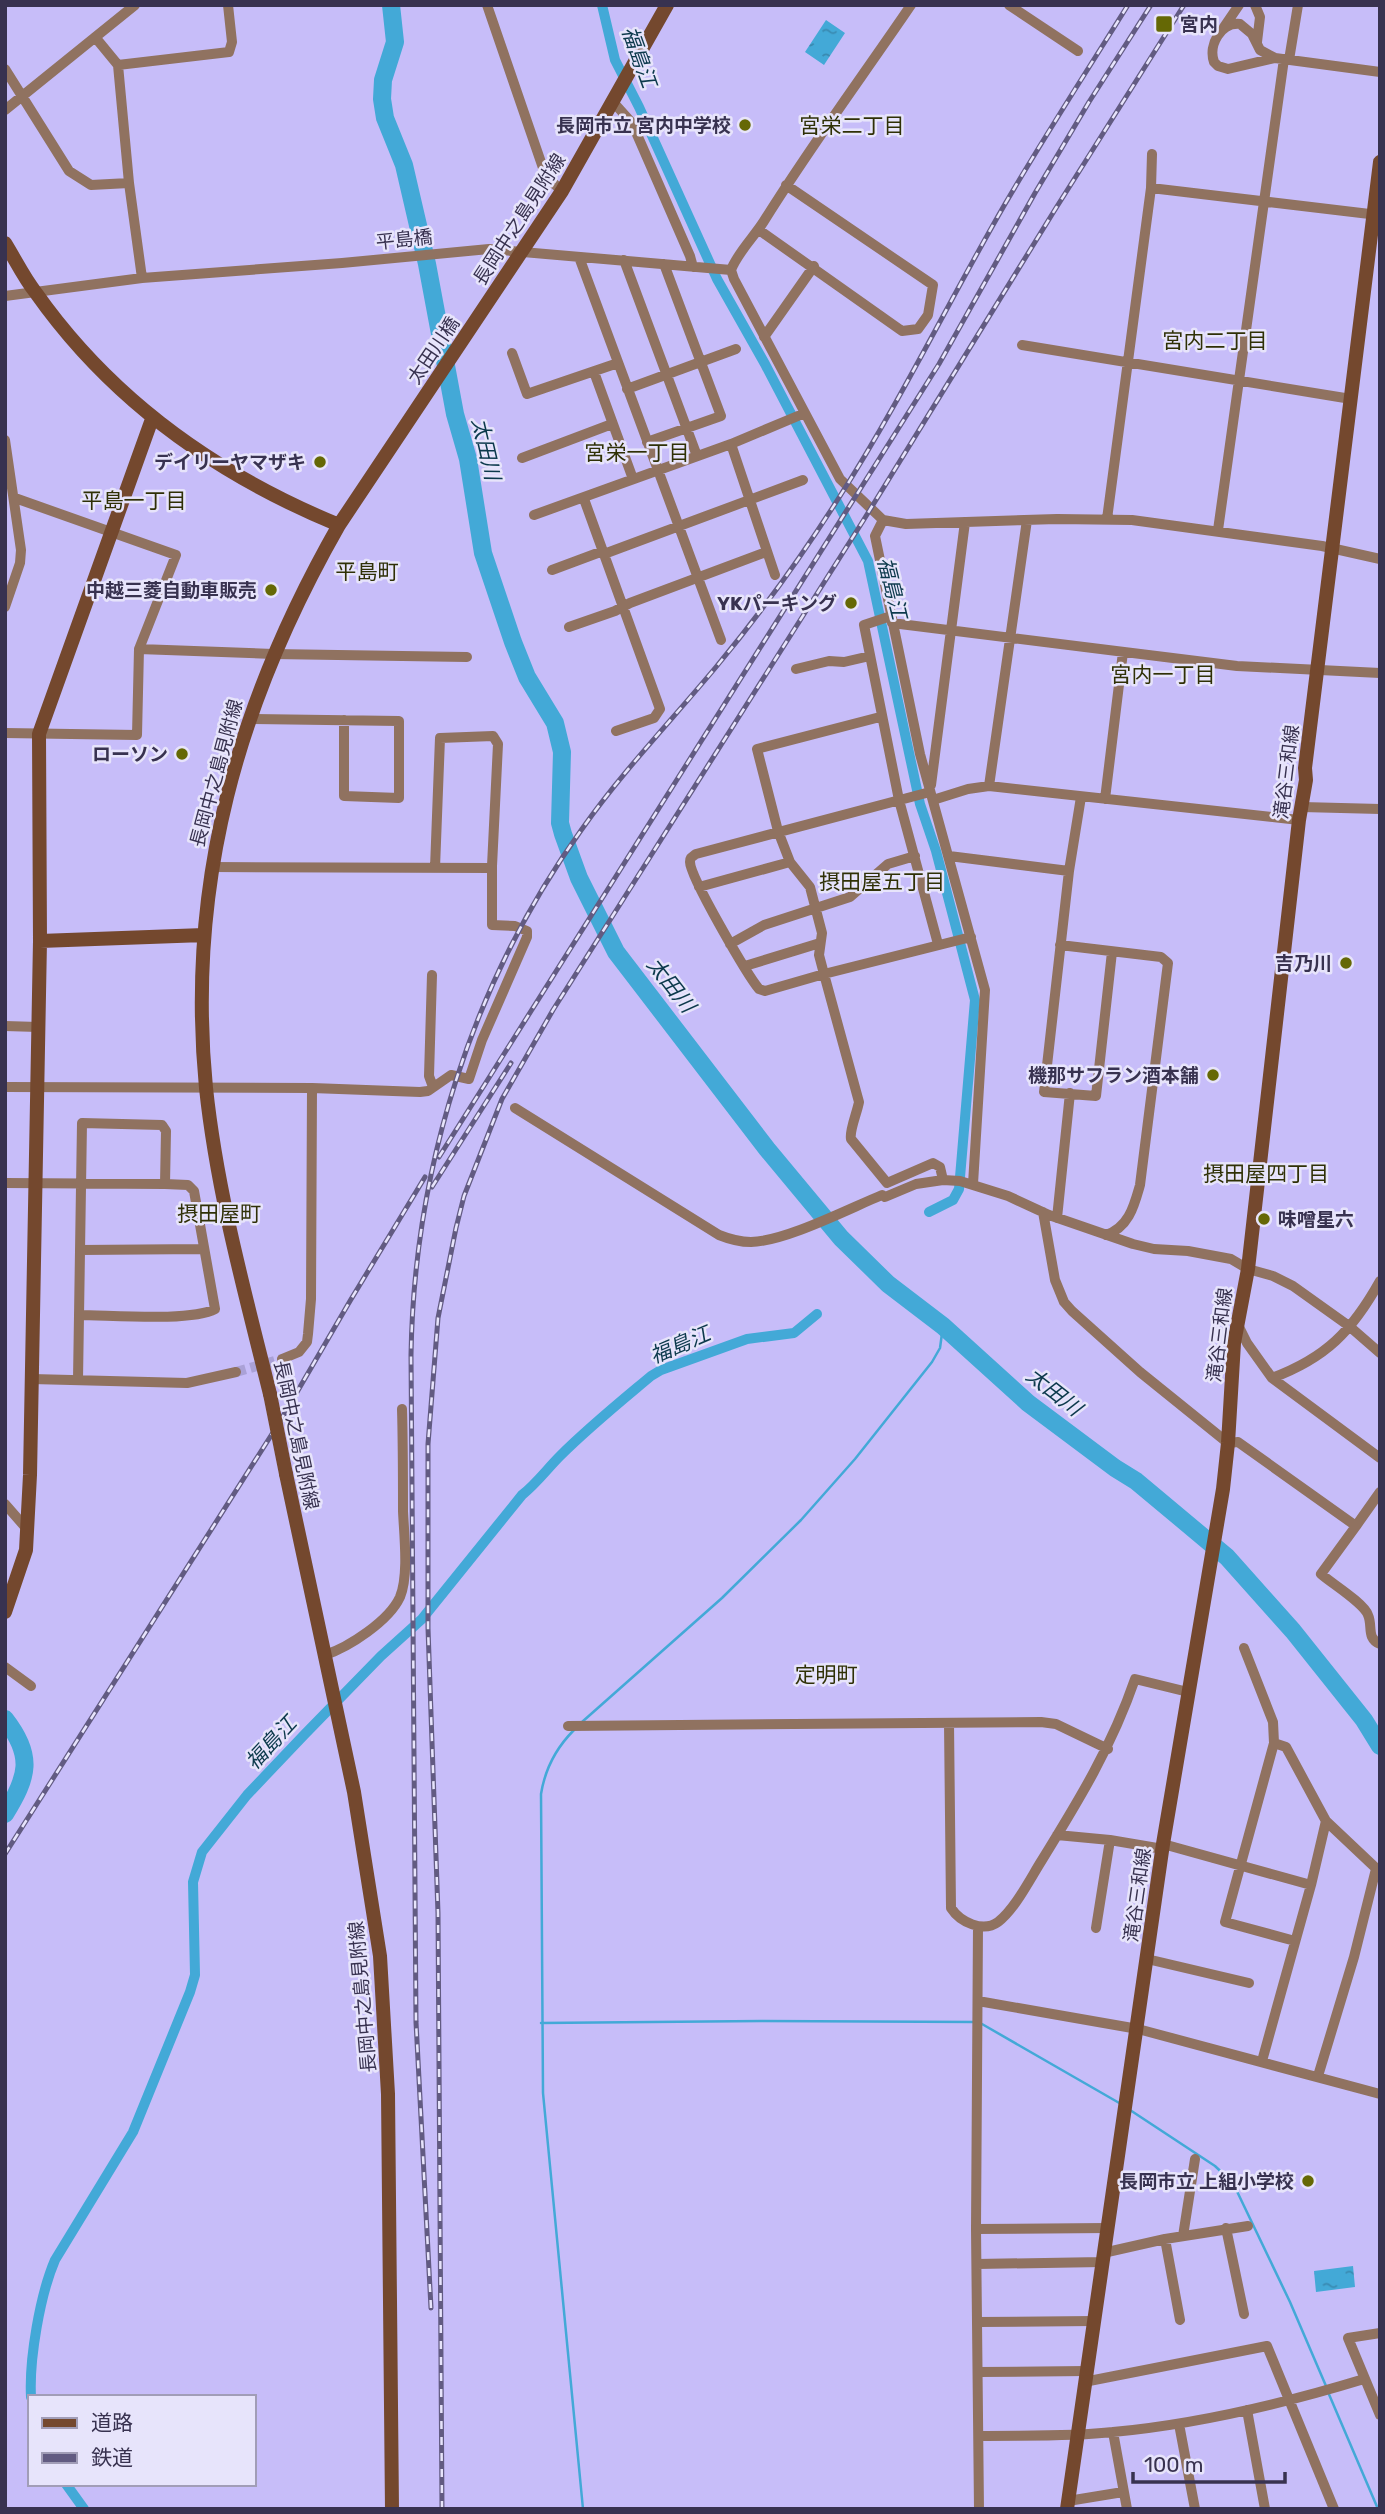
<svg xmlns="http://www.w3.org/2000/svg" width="1385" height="2514" font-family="Rubik,'Noto Sans JP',sans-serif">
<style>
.water{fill:url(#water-ripples)}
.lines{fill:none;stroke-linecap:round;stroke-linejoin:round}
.stream{stroke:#43a9d7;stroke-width:2.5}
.canal{stroke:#43a9d7;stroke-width:10}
.river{stroke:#43a9d7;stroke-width:18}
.street-tunnel{stroke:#aaa1d7;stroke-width:10;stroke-dasharray:10 5;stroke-linecap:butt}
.street{stroke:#907260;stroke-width:10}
.secondary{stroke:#74482e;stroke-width:14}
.rail-casing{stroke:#625b82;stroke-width:5}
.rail{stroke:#e7e4fb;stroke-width:2.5;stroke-dasharray:8;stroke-linecap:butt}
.secondary-bridge{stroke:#74482e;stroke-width:14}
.poi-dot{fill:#656805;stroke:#e7e4fb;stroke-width:2.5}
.labels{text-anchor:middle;stroke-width:5;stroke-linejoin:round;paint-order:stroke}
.poi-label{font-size:19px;font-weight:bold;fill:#383250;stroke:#e7e4fb;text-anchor:end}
.street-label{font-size:19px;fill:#383250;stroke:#e7e4fb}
.water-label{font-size:21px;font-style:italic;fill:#0c394c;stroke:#e7e4fb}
.neighbourhood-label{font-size:21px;fill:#2f3006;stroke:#e7e4fb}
</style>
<defs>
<pattern id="water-ripples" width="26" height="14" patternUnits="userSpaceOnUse" patternTransform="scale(1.75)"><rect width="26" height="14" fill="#43a9d7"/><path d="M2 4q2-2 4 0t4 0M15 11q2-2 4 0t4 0" fill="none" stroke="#398ab1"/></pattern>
</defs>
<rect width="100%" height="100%" fill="#c7bdf9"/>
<path class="water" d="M826,20L845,33L824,65L805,52Z
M1353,2266L1355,2287L1316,2292L1314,2271Z"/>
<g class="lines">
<path class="stream" d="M582,1722L722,1598L801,1520L855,1459L932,1362L940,1348L943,1326
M574,1730C557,1747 545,1769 541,1794L543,2093L583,2509
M541,2023L762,2021L975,2022
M982,2024L1121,2104
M1130,2110L1215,2166L1233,2183L1290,2302L1326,2386
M1328,2392L1378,2509"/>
<path class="canal" d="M602,5L615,60L639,107L717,279L765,364L868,561L920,804L936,851L975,1000L959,1189L953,1200L929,1212
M31,2397C29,2359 40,2295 55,2260L133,2132L190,1992L195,1975L193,1882L202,1852L247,1795L304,1735L381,1656L422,1619L522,1495C537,1483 547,1469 560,1456C589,1427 620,1402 651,1376L661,1370L747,1339L794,1333L817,1314
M66,2484L84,2509"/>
<path class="river" d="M391,5L395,42L383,80L382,99L385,118L404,165L427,264L455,414L468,459L483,553L513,642L527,677L555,723L562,752L560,823L563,834L579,878L616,952L767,1149L841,1238L888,1284L943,1326L1028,1403L1115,1468L1136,1481L1227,1557L1293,1631L1364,1720L1380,1746
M5,1719C34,1756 28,1777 5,1814"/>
<path class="street-tunnel" d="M236,1372L282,1359"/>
<path class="street" d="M487,5L543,168L550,180L562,191
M1009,5L1078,51
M1255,5L1260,17L1257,42
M1224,27L1239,5
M95,37L118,65L129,183L142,278
M1275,58L1260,50L1252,34L1240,24C1221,22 1208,45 1214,62L1218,66L1228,69L1275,58L1380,72
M1289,60L1298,5
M118,65L229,52L232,42L228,5
M5,69L69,171L91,185L129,183
M614,103L632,123L690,256L693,267
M5,110L135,5
M1151,188L1378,215
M759,230L902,331L918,329L928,315L933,285L786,185
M579,257L721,640
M624,260L697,456
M731,270L734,279L840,479L883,520L906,524L1057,519L1132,520L1322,546L1380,559
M5,296L142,278L342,263L489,249L731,270C738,252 754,237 764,221C810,147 862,77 911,5
M764,337L814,266
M1022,345L1351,399
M512,353L527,394L618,363
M594,372L633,479
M627,389L736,349
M5,440L21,550L20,563L5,607
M647,442L721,416L664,264
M731,444L775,575
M522,458L612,424
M584,499L660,709L654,718L616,731
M534,515L731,444L805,413
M1107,519L1151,188L1152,154
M883,520L875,536L920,754L985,990L973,1184
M1218,530L1284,59
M604,554L803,480
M552,570L603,551
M891,616L864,625L899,800L938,944
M892,623L1237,666L1380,673
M569,627L615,611L630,603L766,552
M139,649L273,654L467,657
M796,669L829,661L844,662L870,656
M880,717L757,749L778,831L790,862L810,887L822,933L819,955L824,974L765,991L759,989C748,976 690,877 690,862C690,857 692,857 696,854L930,792
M249,719L399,721V798L344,796V720
M5,733L137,735L139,649L176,555L15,498
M931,785L965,522
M989,786L1027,520
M1081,797L1069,871L1044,1092L1096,1096L1112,952
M1105,799L1123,652
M933,800L968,789L989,786L1299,820
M1302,807L1380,809
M949,856L1069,871
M212,867L492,868
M699,887L790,862
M730,944L764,925L850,897L888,864L915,856
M1060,945L1161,957L1168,963L1140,1185C1134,1206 1129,1227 1106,1235
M745,966L820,943
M432,975L429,1076L433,1087
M5,1026L38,1027
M5,1087L312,1088L420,1092L428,1091L451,1075L469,1079L482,1040L527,937V931L515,926L492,925V866L498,744L493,736L440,738L435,868
M515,1108L719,1235C729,1239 740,1242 751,1242C786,1241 848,1209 882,1195L885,1197L916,1184L943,1180L960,1181L1008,1196L1049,1215L1133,1244L1154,1249L1188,1251L1231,1259L1248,1269L1273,1276L1293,1286L1349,1326L1380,1353
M943,1180L940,1167L933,1163L887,1183L851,1139C849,1131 857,1113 859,1102L824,974L971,937
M5,1183L165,1184
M1043,1212L1055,1280L1064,1302L1072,1311L1140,1372L1228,1443L1238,1442L1356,1526L1380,1492
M1057,1218L1070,1093
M80,1250L204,1249
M1237,1323L1247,1343L1272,1378L1380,1458
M282,1359L299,1352L307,1342L308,1334L311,1299L312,1088
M1272,1378C1326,1358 1352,1331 1380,1281
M32,1379L187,1383L236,1372
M78,1380L82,1123L162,1125L166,1131L165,1184L188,1185L194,1191L215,1309C191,1322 110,1315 79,1315
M5,1504L26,1528
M1356,1526L1321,1574C1331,1583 1364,1603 1368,1615C1373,1626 1366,1638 1380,1644
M1244,1648L1273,1722L1274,1743
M325,1655C349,1647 389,1621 400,1597C409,1575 404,1535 403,1511C403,1477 403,1443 402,1409
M5,1667L31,1686
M949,1723L951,1908C960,1922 983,1933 998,1922C1015,1909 1030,1879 1042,1860C1079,1800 1112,1746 1135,1679L1188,1692
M568,1726L1041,1722L1056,1724L1108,1749
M1057,1835L1110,1840L1163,1849
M1163,1844L1311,1885
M978,1926L976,2229L979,2509
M1096,1928L1110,1840
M1295,1941L1225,1922L1274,1743L1286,1747L1326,1821
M1147,1959L1249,1983
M978,2001L1138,2029L1380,2094
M1262,2061L1311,1885L1326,1821L1380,1872
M1318,2076L1354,1957L1376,1869
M1226,2228L1244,2314
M976,2229L1107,2228
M1183,2236L1195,2159
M1165,2239L1180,2320
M1103,2253L1165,2239L1248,2226
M977,2264L1102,2262
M978,2322L1093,2321
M1380,2333L1348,2338L1380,2415
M978,2372L1086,2371
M1084,2382L1267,2346L1334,2509
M1247,2410L1265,2509
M1179,2424L1195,2509
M1113,2432L1127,2509
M979,2436C1023,2435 1068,2437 1113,2432C1198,2424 1282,2404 1364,2379
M1068,2501L1123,2492"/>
<path class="secondary" d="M5,243C15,259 24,278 36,293C113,402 217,475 339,525
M40,941L204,935
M270,1394C245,1293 217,1192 206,1088C186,883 238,702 339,525L562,191L667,5
M286,1474L354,1792L380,1956L388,2094L392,2509
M5,1612L26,1550L30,1475L40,941L39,734L152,419
M1067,2509L1163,1844L1223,1489L1228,1443L1234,1343L1248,1269L1299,820L1306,780L1305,768L1380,162"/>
<defs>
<path id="rail" d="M439,1157L939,364L1035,193L1089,102L1151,5
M432,1187L511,1063
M5,1854L279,1423L350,1301L425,1177
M431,2308L416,2022L411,1355C414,1168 472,982 582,829C622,772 671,721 716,667C761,613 802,556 840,496C900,402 949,301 1005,204C1044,137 1087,71 1128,5
M442,2509L438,1913L428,1628V1444L438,1318L456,1228L464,1196L502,1099L553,1010L863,521L1056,208L1184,5"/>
</defs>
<use href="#rail" class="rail-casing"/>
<use href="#rail" class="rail"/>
<path class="secondary-bridge" d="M270,1394L286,1474"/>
</g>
<g class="poi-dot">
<rect x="1155" y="15" width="18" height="18" rx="3.5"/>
<circle cx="745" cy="125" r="7"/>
<circle cx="320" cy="462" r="7"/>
<circle cx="271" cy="590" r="7"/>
<circle cx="851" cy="603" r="7"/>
<circle cx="182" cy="754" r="7"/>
<circle cx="1346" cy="963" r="7"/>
<circle cx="1213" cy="1075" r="7"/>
<circle cx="1264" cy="1219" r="7"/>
<circle cx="1308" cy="2181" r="7"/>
</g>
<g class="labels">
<g class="poi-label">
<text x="1180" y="31" text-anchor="start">宮内</text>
<text x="731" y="132">長岡市立 宮内中学校</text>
<text x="306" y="469">デイリーヤマザキ</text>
<text x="257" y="597">中越三菱自動車販売</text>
<text x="837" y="610">YKパーキング</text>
<text x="168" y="761">ローソン</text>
<text x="1332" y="970">吉乃川</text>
<text x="1199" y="1082">機那サフラン酒本舗</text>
<text x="1278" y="1226" text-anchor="start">味噌星六</text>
<text x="1294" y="2188">長岡市立 上組小学校</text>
</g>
<g class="street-label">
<text transform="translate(519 219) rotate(-57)" y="7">長岡中之島見附線</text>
<text transform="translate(404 239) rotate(-6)" y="7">平島橋</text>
<text transform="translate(433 350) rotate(-56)" y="7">太田川橋</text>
<text transform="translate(1286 772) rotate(-83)" y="7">滝谷三和線</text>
<text transform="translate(216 773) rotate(-75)" y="7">長岡中之島見附線</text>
<text transform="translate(1219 1335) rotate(-83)" y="7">滝谷三和線</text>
<text transform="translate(297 1435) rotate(78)" y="7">長岡中之島見附線</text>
<text transform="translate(1137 1895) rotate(-82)" y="7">滝谷三和線</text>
<text transform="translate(362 1997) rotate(-95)" y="7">長岡中之島見附線</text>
</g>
<g class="water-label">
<text transform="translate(639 57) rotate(70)" y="7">福島江</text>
<text transform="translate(486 449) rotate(77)" y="7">太田川</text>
<text transform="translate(892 588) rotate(76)" y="7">福島江</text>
<text transform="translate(671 985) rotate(52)" y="7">太田川</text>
<text transform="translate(680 1345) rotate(-23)" y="7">福島江</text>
<text transform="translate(1054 1392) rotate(38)" y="7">太田川</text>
<text transform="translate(271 1743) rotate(-47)" y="7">福島江</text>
</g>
<g class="neighbourhood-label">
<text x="852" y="133">宮栄二丁目</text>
<text x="1215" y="348">宮内二丁目</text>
<text x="637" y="460">宮栄一丁目</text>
<text x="134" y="508">平島一丁目</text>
<text x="367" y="579">平島町</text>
<text x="1163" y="682">宮内一丁目</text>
<text x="882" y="889">摂田屋五丁目</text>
<text x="1266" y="1181">摂田屋四丁目</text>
<text x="219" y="1221">摂田屋町</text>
<text x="826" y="1682">定明町</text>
</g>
</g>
<rect width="1385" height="2514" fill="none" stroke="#383250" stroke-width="14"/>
<rect x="28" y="2395" width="228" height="91" fill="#e7e4fb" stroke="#a19db7" stroke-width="2"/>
<rect x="42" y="2418" width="35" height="10" fill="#74482e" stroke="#a19db7" stroke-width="2"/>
<text x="91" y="2430" font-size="21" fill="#383250">道路</text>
<rect x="42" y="2453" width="35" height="10" fill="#625b82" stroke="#a19db7" stroke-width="2"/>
<text x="91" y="2465" font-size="21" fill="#383250">鉄道</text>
<path d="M1133 2472v10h152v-10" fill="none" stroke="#383250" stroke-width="3.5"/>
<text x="1144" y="2472" font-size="21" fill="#383250" stroke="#e7e4fb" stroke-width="5" paint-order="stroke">100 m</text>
</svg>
